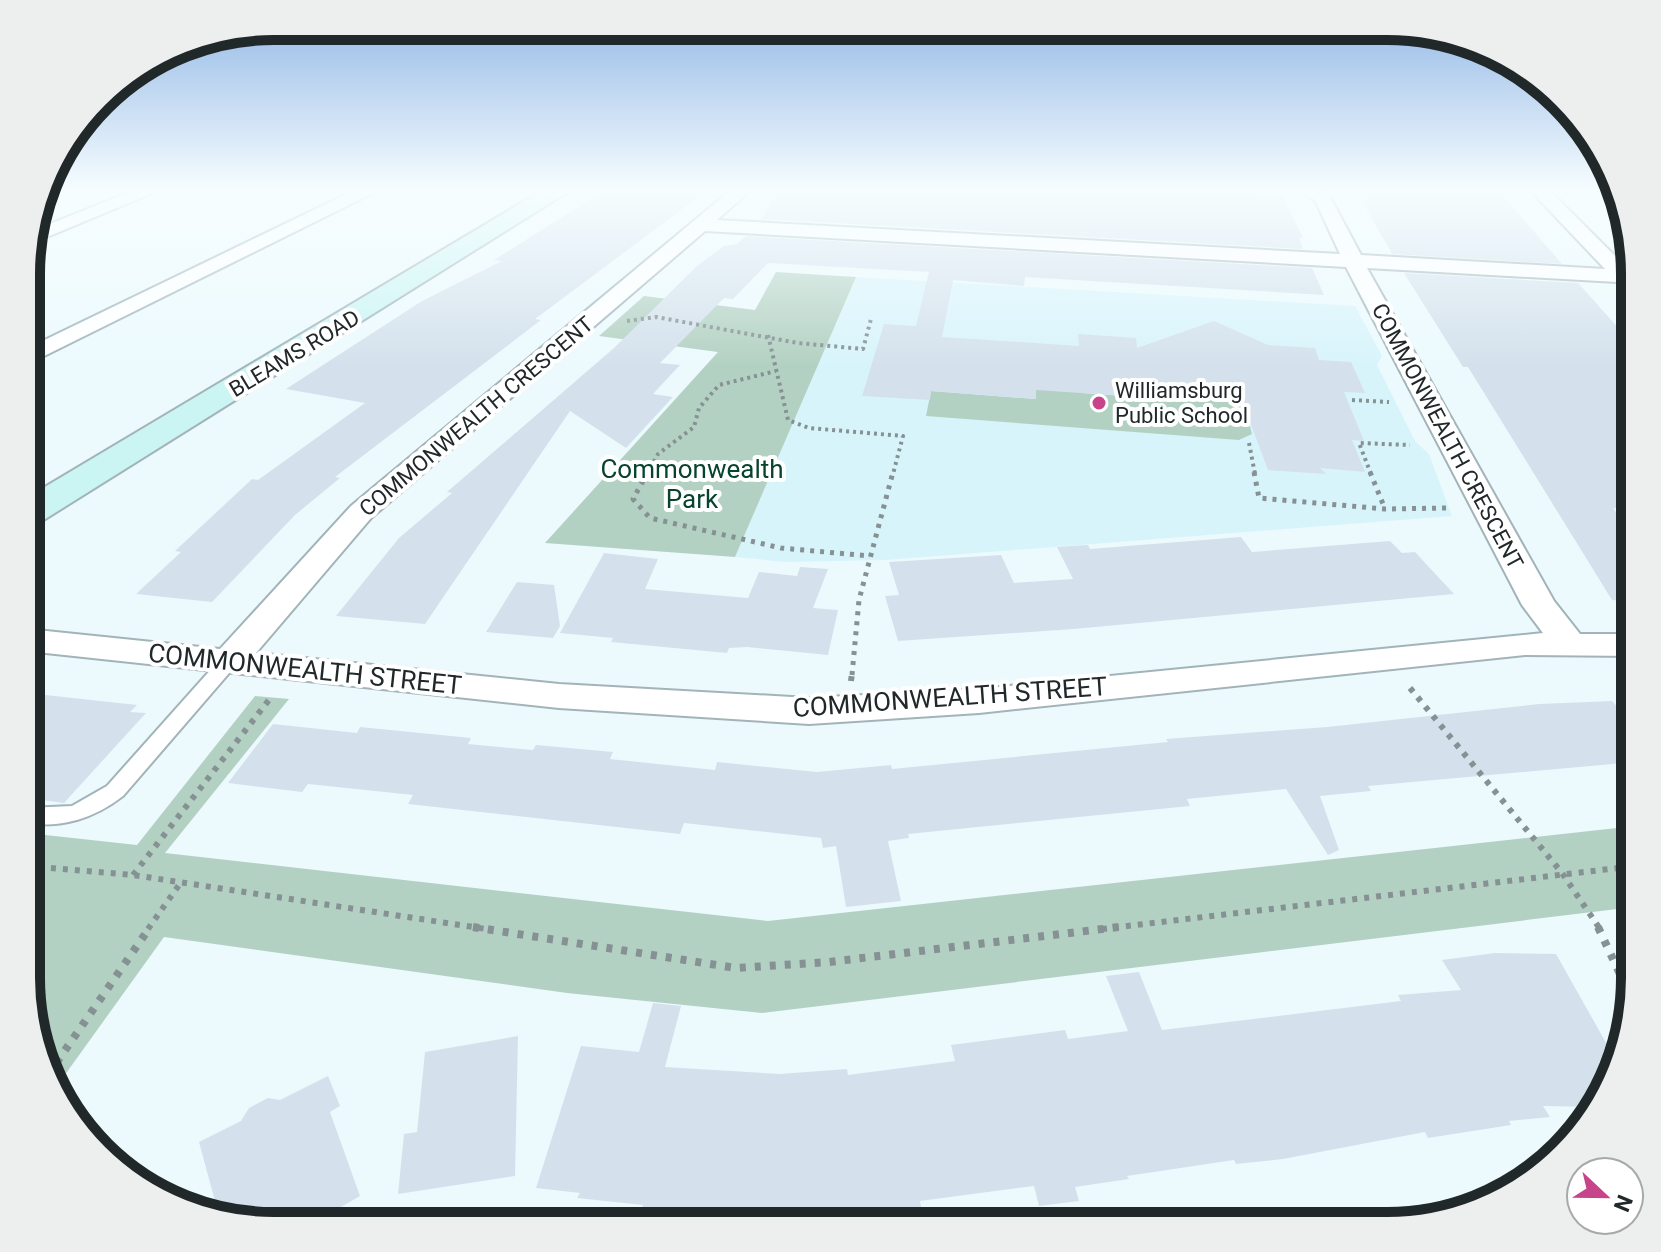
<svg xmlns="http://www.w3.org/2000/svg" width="1661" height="1252" font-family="Roboto,sans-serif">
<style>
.built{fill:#d8f4fb}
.green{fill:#b3d1c2}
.building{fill:#d4e1ec}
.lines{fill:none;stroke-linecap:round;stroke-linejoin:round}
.lane-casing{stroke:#a2b4b9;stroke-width:4}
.street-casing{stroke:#a2b4b9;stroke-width:4}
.secondary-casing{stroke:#a2b4b9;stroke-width:4}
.path-far3{stroke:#869194;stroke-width:4;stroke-dasharray:3 4;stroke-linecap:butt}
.path-far2{stroke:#869194;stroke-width:5;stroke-dasharray:4 6;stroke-linecap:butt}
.path-far1{stroke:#869194;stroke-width:6;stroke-dasharray:5 7;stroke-linecap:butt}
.path{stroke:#869194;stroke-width:8;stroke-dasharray:6 9;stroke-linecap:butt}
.lane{fill:#fff;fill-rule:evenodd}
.street{fill:#fff;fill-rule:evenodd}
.secondary{fill:#caf5f3;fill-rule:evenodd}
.poi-dot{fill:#c8448a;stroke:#fff;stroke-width:3}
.labels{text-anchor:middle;stroke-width:8;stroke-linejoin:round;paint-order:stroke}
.far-street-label{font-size:22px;fill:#21282a;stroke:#fff}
.far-poi-label{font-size:22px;fill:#21282a;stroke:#fff;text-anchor:start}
.park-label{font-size:26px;fill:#07442e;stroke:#fff}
.street-label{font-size:26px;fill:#21282a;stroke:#fff}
.rim{fill:none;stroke:#21282a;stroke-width:10}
</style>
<rect width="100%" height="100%" fill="#ecfafe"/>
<path class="built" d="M856,277L1355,306L1382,356L1377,365L1415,441L1429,454L1452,516L886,560L786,562L735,557Z"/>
<path class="green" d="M776,272L856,277L735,557L545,543L718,352L599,336L644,296L755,310Z
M1036,376L1081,393L1155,398L1154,384L1204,388L1261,404L1265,420L1248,419L1252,434L1239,440L926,416L931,391L1035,399Z
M255,696L289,699L165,853L768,921L1635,826L1634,907L762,1013L567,993L164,937L54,1090L27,994V833L137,845Z"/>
<path class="building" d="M605,190L648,195L655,190H708L535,319L541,320L335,477L340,478L295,515L212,602L136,594L181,552L175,551L252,479L258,480L365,403L286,389L422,301L502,261L494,260Z
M779,190H1135L1283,196L1303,238H1299L1303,249L761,219Z
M1353,190L1463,194L1460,190H1498L1562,264L1392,254L1362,201H1374Z
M746,236L1312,268L1324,295L1025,277L1024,286L953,280L942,337L1079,346L1078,334L1136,338L1137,348L1214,321L1268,345L1315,348L1319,360L1351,362L1365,393L1344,392L1364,441L1352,440L1365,472L1320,468L1326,474L1268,470L1244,406L1204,388L1154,384L1156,398L1036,390V399L931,391L930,400L862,396L884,324L916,326L929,272L768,263L733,299L724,298L660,363L680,365L653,394L673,397L626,448L570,411L425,624L336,616L399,538L452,493L447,492L614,348L697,266L724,246L737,244Z
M1404,273L1578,283L1631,342H1627L1635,350V510L1613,508L1635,539V602L1612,600L1468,367H1463Z
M1241,537L1252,552L1390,541L1402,553L1415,552L1454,594L1074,629L898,641L885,596L899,595L889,562L1001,555L1014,583L1073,579L1057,547L1088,545L1090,549Z
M604,553L658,559L645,589L748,598L759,572L797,576L800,567L828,569L813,608L838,610L828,655L747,647L729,648L727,653L611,642L613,638L560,633Z
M517,582L554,585L560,626L553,638L486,632Z
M27,693L137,705L130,712L146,713L64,803L27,798Z
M1612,701L1635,726V762L1368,786L1371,791L1320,796L1339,850L1328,855L1286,789L1187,799L1190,806L908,834L909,838L888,841L901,901L846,907L836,846L823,848L821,838L684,823L680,834L408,804L413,795L308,784L302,792L228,783L273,724L357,733L360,727L471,738L468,744L533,750L536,745L613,752L610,759L715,770L717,762L817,772L891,765L892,769L1168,742L1166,739L1327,727L1539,704Z
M1495,953L1556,954L1618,1064L1595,1107L1543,1106L1550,1117L1509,1121L1511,1125L1428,1138L1425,1132L1283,1159L1236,1164L1234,1160L1127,1176L1129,1179L1075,1187L1079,1201L1039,1206L1034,1186L920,1201L921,1207L863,1215V1222L818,1225V1219L768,1222L640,1217L643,1205L577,1198L580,1193L536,1188L581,1046L639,1052L653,1003L681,1006L665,1067L780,1074L847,1069L848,1075L955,1061L951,1045L1065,1030L1068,1039L1128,1031L1106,976L1139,972L1162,1030L1401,1001L1398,995L1461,990L1442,960Z
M518,1036L515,1176L398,1194L404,1134L417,1132L425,1052Z
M328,1076L340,1106L330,1112L360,1196L308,1226H259L219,1216L199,1142L241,1121L249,1108L268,1098L280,1100Z"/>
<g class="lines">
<defs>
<path id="lane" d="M229,655L238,661L236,665L123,796C93,819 64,827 27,824V808L72,806L107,786L222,657Z"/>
<path id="street" d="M135,190H160L28,245L32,231Z
M355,190H379L28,364V348Z
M731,190H751L717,220L1340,254L1315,200L1298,190L1328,193L1361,255L1605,269L1530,190H1549L1635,276V289L1624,288L1617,282L1367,268L1554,601L1580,634H1635V656L1525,655L979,713L809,724L559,708L27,651V629L220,649L351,506ZM705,231L1346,267L1522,605L1543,633L979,689L809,698L559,684L256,653L371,518Z"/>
<path id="secondary" d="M543,190H571L42,521L28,524V497Z"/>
</defs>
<use href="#lane" class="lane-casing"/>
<use href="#street" class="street-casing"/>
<use href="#secondary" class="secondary-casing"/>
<path class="path-far3" d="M627,321L656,317L798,343L863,349L871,319
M768,335L788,420L809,428L903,436L893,474
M1352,400L1389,402
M1249,443L1255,474
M647,474L658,454L694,427L699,408L719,385L776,371
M1371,474L1359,443L1410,445"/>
<path class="path-far2" d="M648,472L633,499L650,518L781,548L870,556
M1254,472L1259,498L1385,509L1450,508
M1370,472L1385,509
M852,675L859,600L893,472"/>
<path class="path-far1" d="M851,681L852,673
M1410,688L1562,873L1600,929
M27,866L133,875L486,929
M133,875L272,696
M148,929L179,885
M1102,929L1635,866"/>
<path class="path" d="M473,927L736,968L829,962L1119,927
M1598,927L1633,1002
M48,1075L150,927"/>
<use href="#lane" class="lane"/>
<use href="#street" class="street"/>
<use href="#secondary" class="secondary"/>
</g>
<linearGradient id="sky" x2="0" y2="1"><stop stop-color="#90b6e5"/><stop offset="0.52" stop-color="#f6fdff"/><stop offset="1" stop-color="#f6fdff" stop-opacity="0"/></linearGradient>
<rect width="1661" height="366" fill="url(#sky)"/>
<circle class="poi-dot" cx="1099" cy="403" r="8"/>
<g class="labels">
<g class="far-street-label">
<text transform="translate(294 353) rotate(-31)" y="8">BLEAMS ROAD</text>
<text transform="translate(476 416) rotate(-40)" y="8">COMMONWEALTH CRESCENT</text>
<text transform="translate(1448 436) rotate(62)" y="8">COMMONWEALTH CRESCENT</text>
</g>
<g class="far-poi-label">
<text x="1115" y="398">Williamsburg<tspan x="1115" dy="25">Public School</tspan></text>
</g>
<g class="park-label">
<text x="692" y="478">Commonwealth<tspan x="692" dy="30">Park</tspan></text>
</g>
<g class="street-label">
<text transform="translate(305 669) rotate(6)" y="9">COMMONWEALTH STREET</text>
<text transform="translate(950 697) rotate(-4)" y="9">COMMONWEALTH STREET</text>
</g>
</g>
<path d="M0 0H1661V1252H0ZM274 40H1387A234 234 0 0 1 1621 274V978A234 234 0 0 1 1387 1212H274A234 234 0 0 1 40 978V274A234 234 0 0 1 274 40Z" fill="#edeeee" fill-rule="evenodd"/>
<path class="rim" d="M274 40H1387A234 234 0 0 1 1621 274V978A234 234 0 0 1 1387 1212H274A234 234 0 0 1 40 978V274A234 234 0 0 1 274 40Z"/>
<g transform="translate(1605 1196) rotate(112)"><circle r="38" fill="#ffffff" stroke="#a6a9aa" stroke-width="2"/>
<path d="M0-6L14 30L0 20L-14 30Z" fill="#c8448a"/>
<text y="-12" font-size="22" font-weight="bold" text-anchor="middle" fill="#21282a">N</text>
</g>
</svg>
